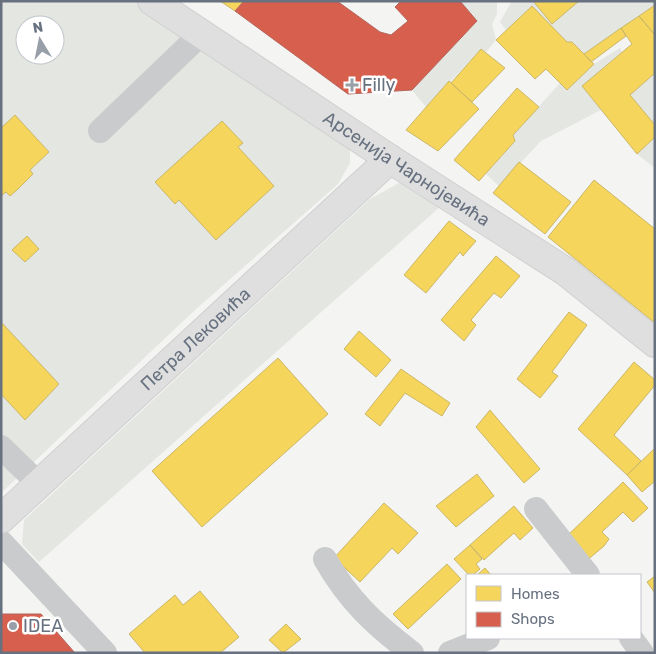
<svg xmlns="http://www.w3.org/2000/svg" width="656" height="654" font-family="Rubik,sans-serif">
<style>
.green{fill:#e3e6e1;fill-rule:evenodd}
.homes{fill:#f6d55c;stroke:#cbb767}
.shops{fill:#d6604d;stroke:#b5655c}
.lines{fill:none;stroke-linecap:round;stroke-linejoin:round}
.secondary-casing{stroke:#d0d0d1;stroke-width:30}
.street{stroke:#cacbcc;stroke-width:24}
.secondary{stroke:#dfdfdf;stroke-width:28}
.poi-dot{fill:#989fa8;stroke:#fff;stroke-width:2}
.labels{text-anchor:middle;stroke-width:5;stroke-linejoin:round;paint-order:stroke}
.poi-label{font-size:18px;fill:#677180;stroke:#fff;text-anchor:start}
.street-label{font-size:18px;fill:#677180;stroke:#fff}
</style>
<rect width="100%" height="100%" fill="#f4f4f3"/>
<path class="green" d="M1,1H139L350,147V163L338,184L195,310L1,493ZM25,25H55V55H25Z
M460,1L497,2V14L492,24L496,40L486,52L481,49L426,107L412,90L477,22Z
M512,1H533L552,24L579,1H655V5L584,54L572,43L567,42L532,6L506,30L500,22Z
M620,48L622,52L582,86L601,110L541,141L499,186L486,174L515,141L513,135L560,83L567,90L594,64Z
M655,73V125L630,95Z
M655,137V168L637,154Z
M401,182L441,206L39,562L22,544L24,520L370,199Z"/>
<path class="homes" d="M220,1H244L235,11Z
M533,1H579L552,24Z
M655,5V35L639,16Z
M532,6L567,42H572L594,64L567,90L546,69L535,79L496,40Z
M639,16L655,35V73L630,95L655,125V137L637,154L582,86L632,44L621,28Z
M621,28L626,36L591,62L584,54Z
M481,49L505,68L472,102L451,83Z
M449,81L479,109L438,151L406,130Z
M517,88L539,107L513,135L515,141L479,181L454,160Z
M15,115L49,152L30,170L33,174L18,189L10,196L6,192L1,196V128Z
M222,121L243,143L238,147L274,186L216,240L179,200L175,204L155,182Z
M519,162L571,202L545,234L493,193Z
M594,180L655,229V323L548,237Z
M449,221L476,241L463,256L460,252L426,293L404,275Z
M27,236L39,249L25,262L12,250Z
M496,256L520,276L501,298L494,293L471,320L476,325L464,341L441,320Z
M569,312L587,325L552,372L558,376L540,398L517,379Z
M1,322L59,384L25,420L1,394Z
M359,331L391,360L376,377L344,349Z
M278,358L328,414L202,527L152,471Z
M634,362L655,380V385L614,435L641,461L627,475L578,429Z
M401,369L450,403L442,416L405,393L380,426L365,414Z
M490,410L540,469L524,483L476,427Z
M655,448V481L642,492L627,475Z
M477,474L494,496L456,527L436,506Z
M623,482L648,508L633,522L623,512L602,532L609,539L604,546L585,562L566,537Z
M384,503L418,533L398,554L392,548L360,582L334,558Z
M514,506L533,528L520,540L514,533L484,560L470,545Z
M470,545L482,559L476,564L480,569L473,575H469L454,559Z
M447,564L461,579L408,629L393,614Z
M485,568L491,575H477Z
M655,576V593L647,582Z
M200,591L239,637L220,653H145L129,634L175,595L183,605Z
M286,624L301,639L283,653L269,640Z"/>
<path class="shops" d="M244,1H337L380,32L391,35L408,21L395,7L401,1H460L477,21L412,90L348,94L235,11Z
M1,614H41L75,653H1Z"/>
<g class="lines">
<defs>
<g id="secondary">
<path id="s1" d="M152,1L390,159L565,271L655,343"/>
<path id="s2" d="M1,519L390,159"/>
</g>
</defs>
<use href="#secondary" class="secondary-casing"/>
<path class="street" d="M100,131L201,34
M1,447L39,484
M536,509L588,575
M1,542L105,653
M325,559C349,601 374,624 412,653
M631,638L642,653
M450,653L488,638"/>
<use href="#secondary" class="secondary"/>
</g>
<g class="poi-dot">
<path d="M349.5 77.5h5v5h5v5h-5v5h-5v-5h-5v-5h5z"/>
<circle cx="13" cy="626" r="5"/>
</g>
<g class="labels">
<g class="poi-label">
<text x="362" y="91">Filly</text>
<text x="23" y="632">IDEA</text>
</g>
<g class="street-label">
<text dy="6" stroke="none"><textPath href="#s1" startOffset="305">Арсенија Чарнојевића</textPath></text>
<text dy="6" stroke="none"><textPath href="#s2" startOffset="265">Петра Лековића</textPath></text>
</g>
</g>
<rect width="656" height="654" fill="none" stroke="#677180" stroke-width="5"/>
<rect x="466" y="574" width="175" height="65" fill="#ffffff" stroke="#c2c6cc"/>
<rect x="476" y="586" width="25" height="15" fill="#f6d55c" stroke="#c2c6cc"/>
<text x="511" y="599" font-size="15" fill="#677180">Homes</text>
<rect x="476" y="612" width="25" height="15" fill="#d6604d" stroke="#c2c6cc"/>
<text x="511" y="624" font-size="15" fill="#677180">Shops</text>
<g transform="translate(40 40) rotate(350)"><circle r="24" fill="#ffffff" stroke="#c2c6cc"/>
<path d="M0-4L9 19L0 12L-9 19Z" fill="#989fa8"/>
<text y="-8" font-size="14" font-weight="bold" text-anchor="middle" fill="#677180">N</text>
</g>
</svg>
